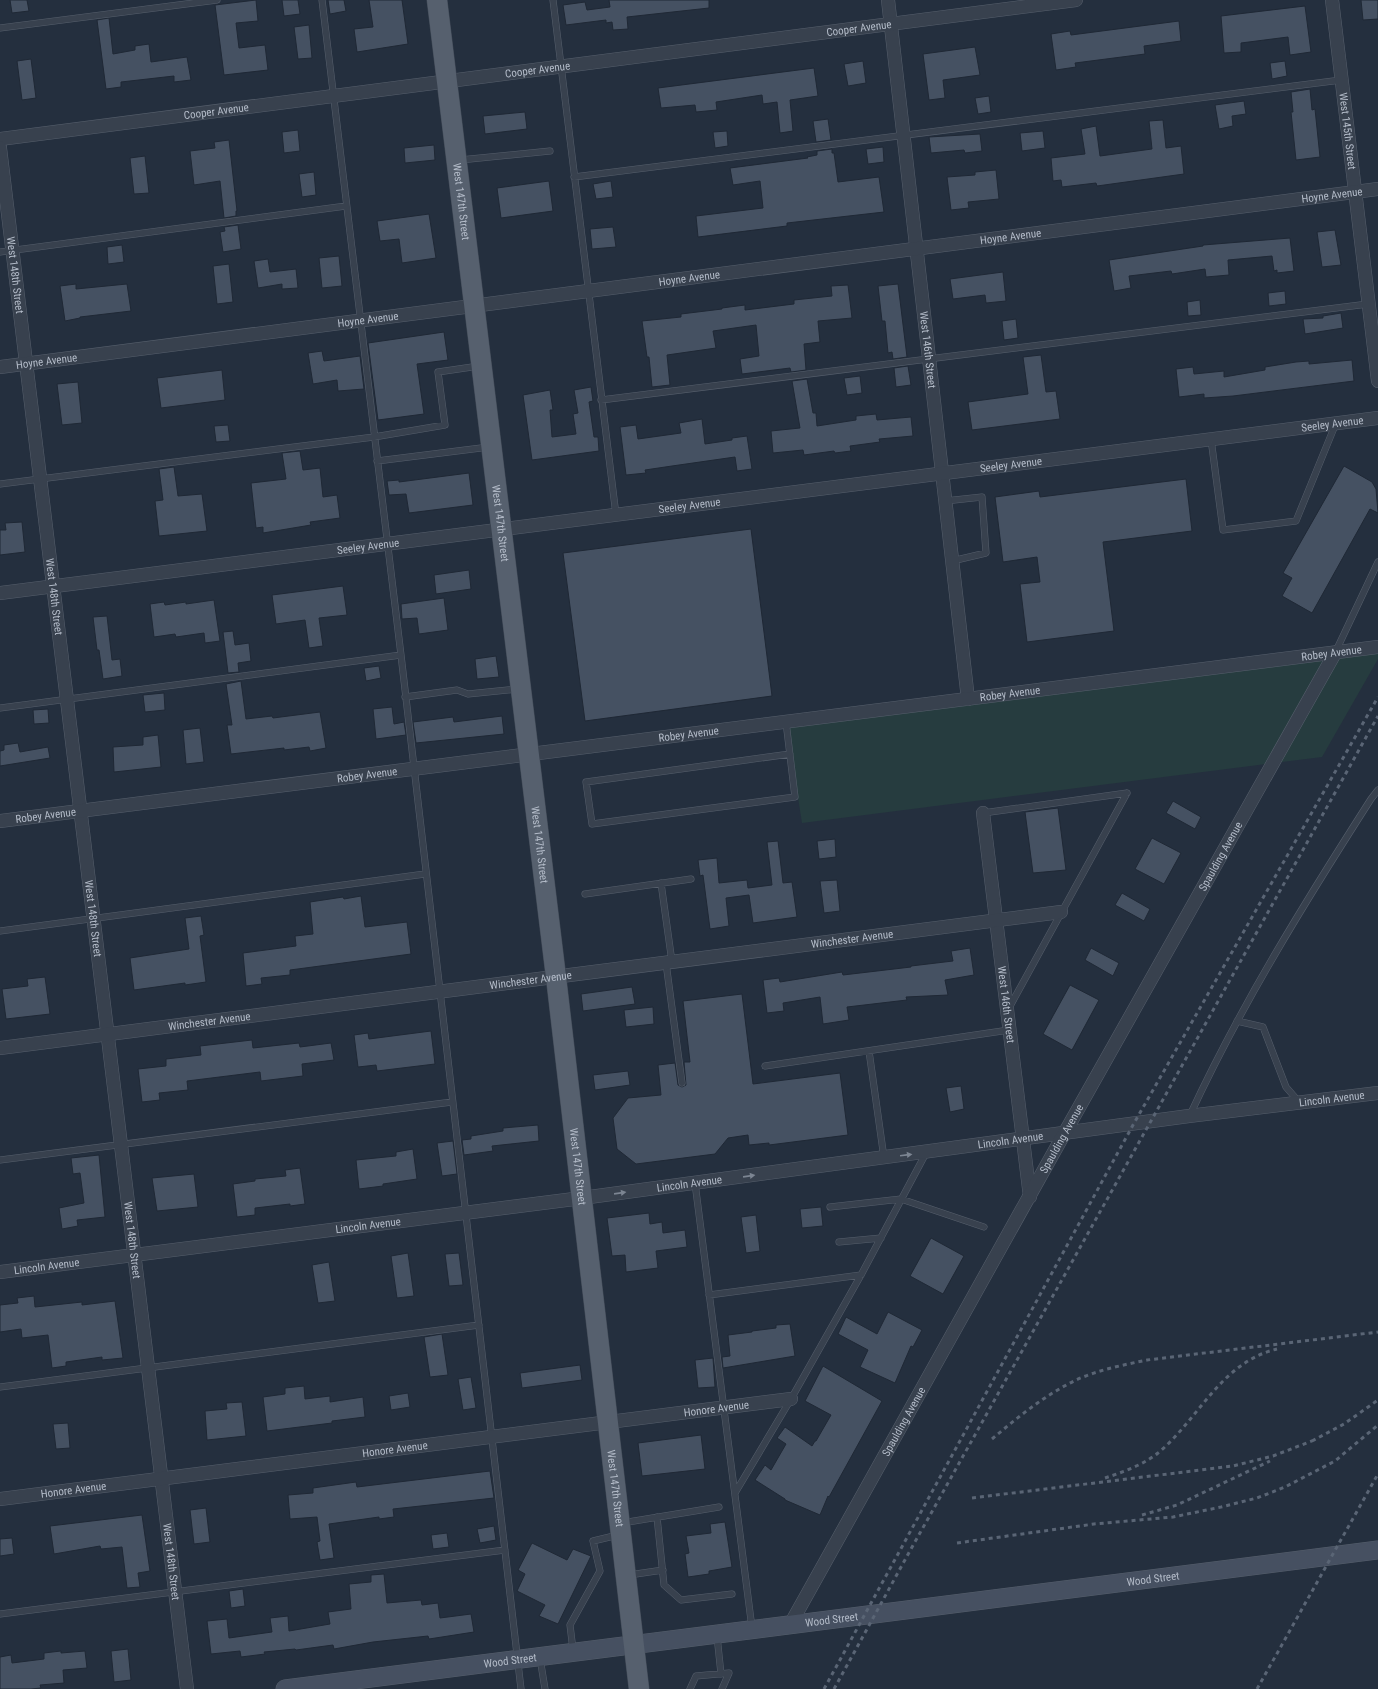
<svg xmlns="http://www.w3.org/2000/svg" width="1378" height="1689" font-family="'Roboto Condensed',sans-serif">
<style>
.green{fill:#263c3f}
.building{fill:#455162;stroke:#1f2835}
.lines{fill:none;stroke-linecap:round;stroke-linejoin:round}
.service-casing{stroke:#565f6c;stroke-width:7}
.minor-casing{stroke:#565f6c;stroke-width:14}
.secondary-casing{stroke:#565f6c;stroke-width:19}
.primary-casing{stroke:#414a57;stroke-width:21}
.service{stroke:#38414e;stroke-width:6}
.minor{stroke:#38414e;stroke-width:13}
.secondary{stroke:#465061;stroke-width:18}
.primary{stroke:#56606e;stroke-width:20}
.rail{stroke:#5a6575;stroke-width:3;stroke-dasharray:4 4;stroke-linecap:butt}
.oneway{fill:#7c8592}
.labels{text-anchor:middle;stroke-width:3;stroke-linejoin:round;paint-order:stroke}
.street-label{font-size:11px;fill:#b4bcc9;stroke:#1d2633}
</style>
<rect width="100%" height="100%" fill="#242f3e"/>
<path class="green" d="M1378,647V659L1322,757L802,823L786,722Z"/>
<path class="building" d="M10,0H27L29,11L12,13Z
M256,0L258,21L236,23L239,48L265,45L268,70L224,75L215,5Z
M282,0H298L300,14L284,16Z
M328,0H344L346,11L330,14Z
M369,0H402L408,44L357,52L354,29L373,27Z
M609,0H709V8L627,17L628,29L613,30L612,22L606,23V20L566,25L563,5L585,2L587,10L610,7Z
M1361,0H1378V19L1363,20Z
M1305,6L1311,52L1290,55L1288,37L1241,43V52L1224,53L1221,16Z
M109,18L113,54L135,50V46L149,44L151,62L187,57L191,80L174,82V76L121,82V87L106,89L97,20Z
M1179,21L1181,41L1144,46L1145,54L1075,63L1076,67L1056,70L1051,34L1070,31L1071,35Z
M309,25L312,58L298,59L294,27Z
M975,47L980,75L943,80L945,98L929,100L923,54Z
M31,59L36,98L22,100L17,61Z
M863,61L866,83L848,86L844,64Z
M1285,61L1287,76L1272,79L1270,63Z
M814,68L818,96L790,100L793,131L780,133L777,102L763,104L762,95L716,102L717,110L696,112L695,105L661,108L658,88Z
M1310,89L1312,110L1315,109L1320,157L1296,160L1291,112H1293L1291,92Z
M989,96L991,112L978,114L975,98Z
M1244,101L1246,114L1232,116L1233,126L1219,129L1215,105Z
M525,112L527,129L485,134L483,116Z
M828,119L831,140L816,142L813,121Z
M1163,120L1166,148L1181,146L1184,174L1097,186L1096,183L1062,187L1061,180L1053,181L1051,158L1085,154L1081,129L1096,126L1100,156L1152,149L1149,121Z
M298,130L300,151L284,153L282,132Z
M727,131L728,146L715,148L713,132Z
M1043,131L1045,148L1022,151L1020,133Z
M980,134L982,151L965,153L964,150L931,153L929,137Z
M229,140L237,211H236V216L224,218L220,181L194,185L190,151L215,148L214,142Z
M434,145L435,160L405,163L404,148Z
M883,147L884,162L868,164L866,149Z
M832,149V153H834L838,182L879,177L884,212L787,223V226L698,237L696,216L763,208L760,181L733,185L730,168L808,158L807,157L817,155V151Z
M145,156L149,193L134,194L130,158Z
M996,170L999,199L968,202L969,208L951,210L947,177L975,175V172Z
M314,172L316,195L302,197L299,174Z
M549,181L553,211L501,218L497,188Z
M611,181L613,197L596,199L593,184Z
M429,214L436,258L402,263L399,239L380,241L377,221Z
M238,225L241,249L223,252L220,232L225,231L224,227Z
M613,227L616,247L592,249L590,229Z
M1335,230L1341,265L1322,267L1317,232Z
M1290,238L1294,271L1277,273V270L1274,271L1272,256L1228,260L1229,275L1206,277L1205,269L1172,274L1171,271L1129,276L1131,288L1114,291L1109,260L1203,246V245Z
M122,245L124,262L108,264L107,247Z
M339,256L342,286L322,288L319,258Z
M268,259L270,272L296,269L298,288L282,289V284L258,288L254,261Z
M229,264L233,302L217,304L213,266Z
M1003,272L1006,301L986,303L985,295L953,299L950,279Z
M76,284V289L127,284L131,311L80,317V318L65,321L60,286Z
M898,284L907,357L893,359L892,352L888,353L885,321H882L878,286Z
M848,285L852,318L818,321L820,342L804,344L806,370L791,372L790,368L742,374L740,359L759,356L756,325L713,331L716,348L667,355L670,385L652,387L649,357H647L642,321L681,317V314L722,309V308L745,305V310L794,304V300L832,296L831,286Z
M1285,291L1286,304L1269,306L1268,293Z
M1200,300L1201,315L1188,316L1187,302Z
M1341,313L1343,328L1305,334L1303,319L1323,318V316Z
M1016,319L1018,338L1004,340L1002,321Z
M444,332L448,360L417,364L424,414L378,420L368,343Z
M322,351L324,361L360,356L364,389L338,391L337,380L313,384L308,353Z
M1041,355L1046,392L1056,391L1060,419L972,430L968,402L1028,394L1023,357Z
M1352,360L1354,381L1233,396L1204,398V394L1179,397L1176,369L1193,367L1194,374L1224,371V377L1265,370V367L1296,362L1309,361V364Z
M908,366L911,385L896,387L894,368Z
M222,370L225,400L161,408L157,378Z
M860,376L862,393L847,395L844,378Z
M807,379L813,413H816L817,426L856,420V416L876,414L877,420L911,417L913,436L879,439L880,442L850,446L851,451L835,453L834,451L804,455L803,450L773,453L771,431L800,428L792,381Z
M78,382L82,423L62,425L57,384Z
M591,387L593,401L589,402L594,437H598L599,451L532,460L523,395L550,390L553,410H550L552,437L576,434L573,414L578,413L574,390Z
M702,419L705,444L732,440V438L747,436L752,469L737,471L735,457L672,466L645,470L646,473L626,475L620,427L636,425L638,439L681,433L679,423Z
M228,425L230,441L216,442L214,426Z
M300,451L303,470L320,468L323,497L337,495L340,518L310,522L311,525L263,533V527L256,528L251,483L286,479L282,453Z
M1344,466L1372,482L1376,489L1378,513L1370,509L1312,613L1282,596L1292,578L1283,573Z
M174,467L178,496L202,494L207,531L159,536L155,501L163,500L159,469Z
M469,473L473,505L409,513L406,494L389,495L387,481L399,480V482Z
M1186,479L1192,531L1103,542L1114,631L1027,642L1020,584L1040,582L1037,557L1003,562L995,497L1039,491L1040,497Z
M22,522L25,552L0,555V530H6L5,523Z
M751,529L772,696L585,721L563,553Z
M469,570L471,589L436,594L434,575Z
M343,586L347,615L319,618L323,646L309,648L305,620L276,624L272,595Z
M444,598L448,630L419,634L417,618L402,619L401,604Z
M214,600L220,641L205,643L204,633L176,637L175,634L154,637L150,604L164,602L165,605L186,602V604Z
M107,616L112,660L120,659L122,676L103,679L99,650H97L93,617Z
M233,631L235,645L249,643L251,661L238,663L239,672L228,673L223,632Z
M496,656L499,677L477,679L475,659Z
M379,666L381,678L366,681L364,668Z
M241,681L246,719L272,716L273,718L320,712L326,748L310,751L309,747L284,750V748L231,754L227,725H232L226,684Z
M164,693L165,710L145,712L143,695Z
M392,707L394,724L404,722L406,735L376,739L373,709Z
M48,709L49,723L34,724L33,710Z
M502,716L504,734L416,743L413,722L453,717L454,722Z
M200,728L204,762L186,764L183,730Z
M158,735L161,767L114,772L113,747L143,745V737Z
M18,743L20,752L48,747L50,758L0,766V751L4,750V745Z
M1173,801L1201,817L1195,829L1166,813Z
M1058,808L1066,870L1033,873L1025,812Z
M1152,838L1181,853L1164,884L1135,869Z
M835,839L836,857L819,859L817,841Z
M778,841L783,883L792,882L797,917L753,923L749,895L726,898L729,926L710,929L703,875L700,876L698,860L717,858L719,883L747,880L748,888L772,885L767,842Z
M837,880L840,911L824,913L820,881Z
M1122,893L1150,909L1144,921L1115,905Z
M361,896L365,927L407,922L411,954L290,970V975L261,978L262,984L246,986L243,953L296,946L295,936L313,934L310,902L343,897L344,899Z
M201,916L204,935L200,936L206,982L185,985V983L134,990L130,958L189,949L185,918Z
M970,948L974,975L945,980L948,995L906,997L907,1000L847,1007L849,1020L823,1024L820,997L783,1003L784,1011L767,1013L763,980L779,978L780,982L842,972L843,975L911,967V966L953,961L951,951Z
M1091,948L1119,963L1113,976L1085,960Z
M45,977L50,1014L6,1019L2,989L28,986L27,979Z
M1070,985L1099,1000L1072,1050L1043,1034Z
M632,987L635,1004L583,1011L581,994Z
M742,994L753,1084L840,1073L848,1135L769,1145V1143L749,1145L748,1135L728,1138L715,1154L636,1164L617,1149L613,1118L628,1098L661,1095L658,1065L675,1063L678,1085L682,1087L686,1085L684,1062H690L683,1001Z
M653,1007L654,1024L626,1027L624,1010Z
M431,1031L435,1064L377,1071L376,1065L358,1067L354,1035L368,1033L369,1039Z
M252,1040L253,1048L299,1043L300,1047L331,1043L334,1060L302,1064L303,1076L261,1081L260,1072L187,1081L188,1090L159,1093L160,1100L142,1102L138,1069L166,1066V1059L201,1055L200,1046Z
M628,1071L630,1085L595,1090L593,1075Z
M961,1086L964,1109L950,1112L946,1088Z
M538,1125L539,1141L492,1146L493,1151L464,1155L462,1140L471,1139V1136L503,1131V1128Z
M453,1141L457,1174L442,1176L437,1143Z
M413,1149L417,1179L383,1184V1186L359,1189L356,1160L396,1156V1152Z
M99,1155L105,1217L77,1220L78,1226L62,1229L59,1208L84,1203L80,1173L73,1174L71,1158Z
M300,1168L305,1204L290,1206V1204L255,1208V1215L237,1217L233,1184L255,1181V1179L286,1176L285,1170Z
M194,1174L198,1207L157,1211L152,1178Z
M821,1207L823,1226L802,1228L800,1209Z
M649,1213L650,1224L662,1222L663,1233L685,1230L687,1247L656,1251L658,1268L626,1272L625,1255L612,1256L607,1218Z
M756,1215L760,1251L746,1253L741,1217Z
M931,1238L964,1256L943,1294L910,1276Z
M408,1253L414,1296L397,1298L391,1256Z
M459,1253L463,1285L449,1286L445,1254Z
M329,1262L335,1301L318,1303L312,1265Z
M34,1296L35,1307L82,1302V1305L115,1301L123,1358L102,1360V1357L66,1362V1366L52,1368L48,1335L22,1338L21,1329L0,1332V1305L18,1303L17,1298Z
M888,1312L922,1330L913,1347L911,1346L895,1383L860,1367L868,1350L838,1334L846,1317L877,1334Z
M790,1324L795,1356L723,1368L722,1357L730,1356L728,1335L752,1332V1331L776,1328V1325Z
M442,1334L448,1375L430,1377L424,1337Z
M713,1358L715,1387L698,1388L695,1360Z
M580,1365L582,1380L522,1388L520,1373Z
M823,1366L882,1401L829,1497L828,1496L820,1515L785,1500V1499L755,1480L765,1465L771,1470L786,1444L777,1438L785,1427L812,1446L815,1441H816L831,1415L805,1401Z
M471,1377L476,1408L463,1410L458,1379Z
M304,1386L305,1399L330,1396V1402L363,1397L365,1417L332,1421V1423L267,1431L263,1397L285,1394V1388Z
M408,1393L410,1407L391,1410L389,1396Z
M242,1402L246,1436L207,1440L205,1411L227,1409L226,1403Z
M68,1423L70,1448L56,1449L53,1424Z
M701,1435L705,1469L642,1476L638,1443Z
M490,1471L494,1498L393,1509L394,1517L379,1519V1517L329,1524L334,1558L320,1560L317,1542L320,1541L317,1517L290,1519L288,1495L313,1493V1488L356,1482L357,1487Z
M206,1508L210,1542L194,1544L190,1510Z
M142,1515L150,1571L138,1573L140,1587L127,1588L122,1547L101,1549L100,1546L54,1554L50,1526Z
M725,1522L732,1567L709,1571V1574L688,1577L685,1554L689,1553L686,1536L711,1533L710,1524Z
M494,1526L496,1540L480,1543L477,1529Z
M447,1533L449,1547L433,1549L431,1535Z
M12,1538L14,1554L0,1556V1539Z
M532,1543L567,1560L573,1549L591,1556L558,1624L539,1616L545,1605L517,1591L525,1574L518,1570Z
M384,1574L387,1603L421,1600L422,1605L438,1603L440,1618L471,1614L474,1632L429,1639L428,1636L373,1642L334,1649L333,1645L296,1650L295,1649L264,1652L265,1654L241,1657L240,1651L211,1654L207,1621L227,1619L229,1638L272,1632L270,1618L288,1616L289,1631L330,1624L328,1612L351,1609L349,1584L371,1582V1575Z
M243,1589L245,1606L231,1608L229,1591Z
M128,1649L131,1680L114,1682L111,1651Z
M61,1651V1653L85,1651L87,1668L63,1670L64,1683L40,1685L41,1688L31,1689H0V1657L11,1655L12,1663L44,1659V1653Z"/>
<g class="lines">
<defs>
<path id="service" d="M322,0L401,655L521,1689
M553,0L616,515
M0,28L217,0
M460,160L550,151
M574,177L1341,80
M0,252L346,206
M601,400L1368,304
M1211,439L1223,530L1296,521L1336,423
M377,461L489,447
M0,484L374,437L445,425L438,372L479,366
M945,501L982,497L986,553L952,561
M1335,653L1378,562
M405,697L457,690L468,694L518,689
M0,708L401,655
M786,722L795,797L592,824L586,782L790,754
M983,813L1127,793
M661,883L672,962
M585,894L691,879
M0,931L425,874
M666,963L682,1083
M1009,1008L1127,793
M1237,1021L1263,1027L1286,1087L1299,1102
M869,1051L884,1158
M765,1066L1009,1030
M1190,1115C1241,1005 1305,902 1371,799L1378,790
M0,1160L452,1102
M695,1183L752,1628
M830,1207L901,1199L984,1227
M839,1242L881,1238
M709,1295L861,1275
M0,1387L479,1325
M735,1493L791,1399L861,1275L926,1153
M657,1517L664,1585L681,1600L732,1594
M622,1523L719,1507
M629,1575L663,1570
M0,1614L505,1550
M717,1636L721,1674
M573,1650L570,1625L600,1571L593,1541L618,1535
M540,1658L545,1689
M690,1689L696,1676L729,1673L722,1689"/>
<g id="minor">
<path id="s1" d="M888,0L968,699"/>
<path id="s2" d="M1332,0L1378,381"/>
<path id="s3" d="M0,139L1076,0"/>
<path id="s4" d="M0,148L187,1689"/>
<path id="s5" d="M0,367L1378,189"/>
<path id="s6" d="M0,593L1378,418"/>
<path id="s7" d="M983,813L1030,1197"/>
<path id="s8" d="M0,821L1378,647"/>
<path id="s9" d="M0,1048L1061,912"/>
<path id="s10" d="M0,1272L582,1198L1189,1116L1378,1093"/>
<path id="s11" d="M0,1499L791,1399"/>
<path id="s12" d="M790,1625L1064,1134L1335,653"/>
</g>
<g id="secondary">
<path id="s13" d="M285,1689L1378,1550"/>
</g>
<g id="primary">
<path id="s14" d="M437,0L556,977L639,1689"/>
</g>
</defs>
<use href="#service" class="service-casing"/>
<use href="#minor" class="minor-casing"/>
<use href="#secondary" class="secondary-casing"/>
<use href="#primary" class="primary-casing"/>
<use href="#service" class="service"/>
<use href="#minor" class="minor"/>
<use href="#secondary" class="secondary"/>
<use href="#primary" class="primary"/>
<path class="rail" d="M992,1439C1018,1417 1045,1395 1076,1380C1098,1370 1123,1365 1147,1360L1378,1332
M1312,1441L1344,1424L1378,1400
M1105,1478C1123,1472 1143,1465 1158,1453C1199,1419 1221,1362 1277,1349
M972,1498L1233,1466L1273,1456L1317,1439
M1142,1515L1177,1505L1270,1461
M957,1543L1094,1524L1173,1517L1221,1507L1257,1498L1285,1487L1335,1461L1378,1425
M824,1689L1133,1125L1378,697
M834,1689L911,1549L1378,716
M1257,1689L1378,1474"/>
</g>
<defs><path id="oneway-solid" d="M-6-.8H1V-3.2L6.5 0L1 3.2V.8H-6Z"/></defs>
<g class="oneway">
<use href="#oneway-solid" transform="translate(906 1155) rotate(-7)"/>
<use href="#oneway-solid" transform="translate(749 1176) rotate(-8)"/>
<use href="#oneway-solid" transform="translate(620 1193) rotate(-8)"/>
</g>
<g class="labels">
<g class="street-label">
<text dy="4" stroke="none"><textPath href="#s3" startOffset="866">Cooper Avenue</textPath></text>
<text dy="4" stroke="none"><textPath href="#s3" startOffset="542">Cooper Avenue</textPath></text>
<text dy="4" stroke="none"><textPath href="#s3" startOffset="218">Cooper Avenue</textPath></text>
<text dy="4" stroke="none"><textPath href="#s2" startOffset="132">West 145th Street</textPath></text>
<text dy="4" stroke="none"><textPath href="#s5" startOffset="1343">Hoyne Avenue</textPath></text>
<text dy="4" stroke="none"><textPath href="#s14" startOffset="203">West 147th Street</textPath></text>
<text dy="4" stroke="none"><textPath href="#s5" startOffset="1019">Hoyne Avenue</textPath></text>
<text dy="4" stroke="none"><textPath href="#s4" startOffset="128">West 148th Street</textPath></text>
<text dy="4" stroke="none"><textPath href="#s5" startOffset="695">Hoyne Avenue</textPath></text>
<text dy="4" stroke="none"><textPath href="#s5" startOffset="371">Hoyne Avenue</textPath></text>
<text dy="4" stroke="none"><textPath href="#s1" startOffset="352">West 146th Street</textPath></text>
<text dy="4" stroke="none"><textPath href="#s5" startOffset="47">Hoyne Avenue</textPath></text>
<text dy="4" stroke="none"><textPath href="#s6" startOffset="1343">Seeley Avenue</textPath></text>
<text dy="4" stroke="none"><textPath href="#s6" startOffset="1019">Seeley Avenue</textPath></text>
<text dy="4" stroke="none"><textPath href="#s6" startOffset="695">Seeley Avenue</textPath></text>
<text dy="4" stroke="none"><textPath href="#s14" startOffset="527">West 147th Street</textPath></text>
<text dy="4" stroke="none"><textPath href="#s6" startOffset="371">Seeley Avenue</textPath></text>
<text dy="4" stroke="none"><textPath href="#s4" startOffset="452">West 148th Street</textPath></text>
<text dy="4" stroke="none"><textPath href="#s8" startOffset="1342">Robey Avenue</textPath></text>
<text dy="4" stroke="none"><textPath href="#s8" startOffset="1018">Robey Avenue</textPath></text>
<text dy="4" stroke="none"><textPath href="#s8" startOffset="694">Robey Avenue</textPath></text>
<text dy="4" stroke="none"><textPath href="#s8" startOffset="370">Robey Avenue</textPath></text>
<text dy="4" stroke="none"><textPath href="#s8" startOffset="46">Robey Avenue</textPath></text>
<text dy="4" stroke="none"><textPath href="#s14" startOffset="851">West 147th Street</textPath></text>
<text dy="4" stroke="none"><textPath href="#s12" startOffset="881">Spaulding Avenue</textPath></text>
<text dy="4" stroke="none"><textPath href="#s4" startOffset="776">West 148th Street</textPath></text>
<text dy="4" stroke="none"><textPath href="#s9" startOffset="859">Winchester Avenue</textPath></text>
<text dy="4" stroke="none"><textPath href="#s9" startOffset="535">Winchester Avenue</textPath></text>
<text dy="4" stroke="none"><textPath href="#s7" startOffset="193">West 146th Street</textPath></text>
<text dy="4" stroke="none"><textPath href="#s9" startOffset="211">Winchester Avenue</textPath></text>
<text dy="4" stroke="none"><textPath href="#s10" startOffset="1343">Lincoln Avenue</textPath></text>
<text dy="4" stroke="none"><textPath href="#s12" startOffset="557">Spaulding Avenue</textPath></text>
<text dy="4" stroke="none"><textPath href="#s10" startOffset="1019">Lincoln Avenue</textPath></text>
<text dy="4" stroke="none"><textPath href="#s14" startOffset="1175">West 147th Street</textPath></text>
<text dy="4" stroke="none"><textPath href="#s10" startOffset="695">Lincoln Avenue</textPath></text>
<text dy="4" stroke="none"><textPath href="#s10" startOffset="371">Lincoln Avenue</textPath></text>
<text dy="4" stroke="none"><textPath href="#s4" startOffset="1100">West 148th Street</textPath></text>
<text dy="4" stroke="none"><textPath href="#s10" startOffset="47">Lincoln Avenue</textPath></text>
<text dy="4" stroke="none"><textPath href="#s11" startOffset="722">Honore Avenue</textPath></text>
<text dy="4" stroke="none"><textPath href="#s12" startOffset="233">Spaulding Avenue</textPath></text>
<text dy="4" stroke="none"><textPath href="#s11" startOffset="398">Honore Avenue</textPath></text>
<text dy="4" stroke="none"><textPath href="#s14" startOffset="1499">West 147th Street</textPath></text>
<text dy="4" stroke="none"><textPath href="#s11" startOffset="74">Honore Avenue</textPath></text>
<text dy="4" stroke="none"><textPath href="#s4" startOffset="1424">West 148th Street</textPath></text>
<text dy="4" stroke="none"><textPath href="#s13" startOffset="875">Wood Street</textPath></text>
<text dy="4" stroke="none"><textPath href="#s13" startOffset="551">Wood Street</textPath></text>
<text dy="4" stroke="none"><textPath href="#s13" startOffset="227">Wood Street</textPath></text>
</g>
</g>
</svg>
